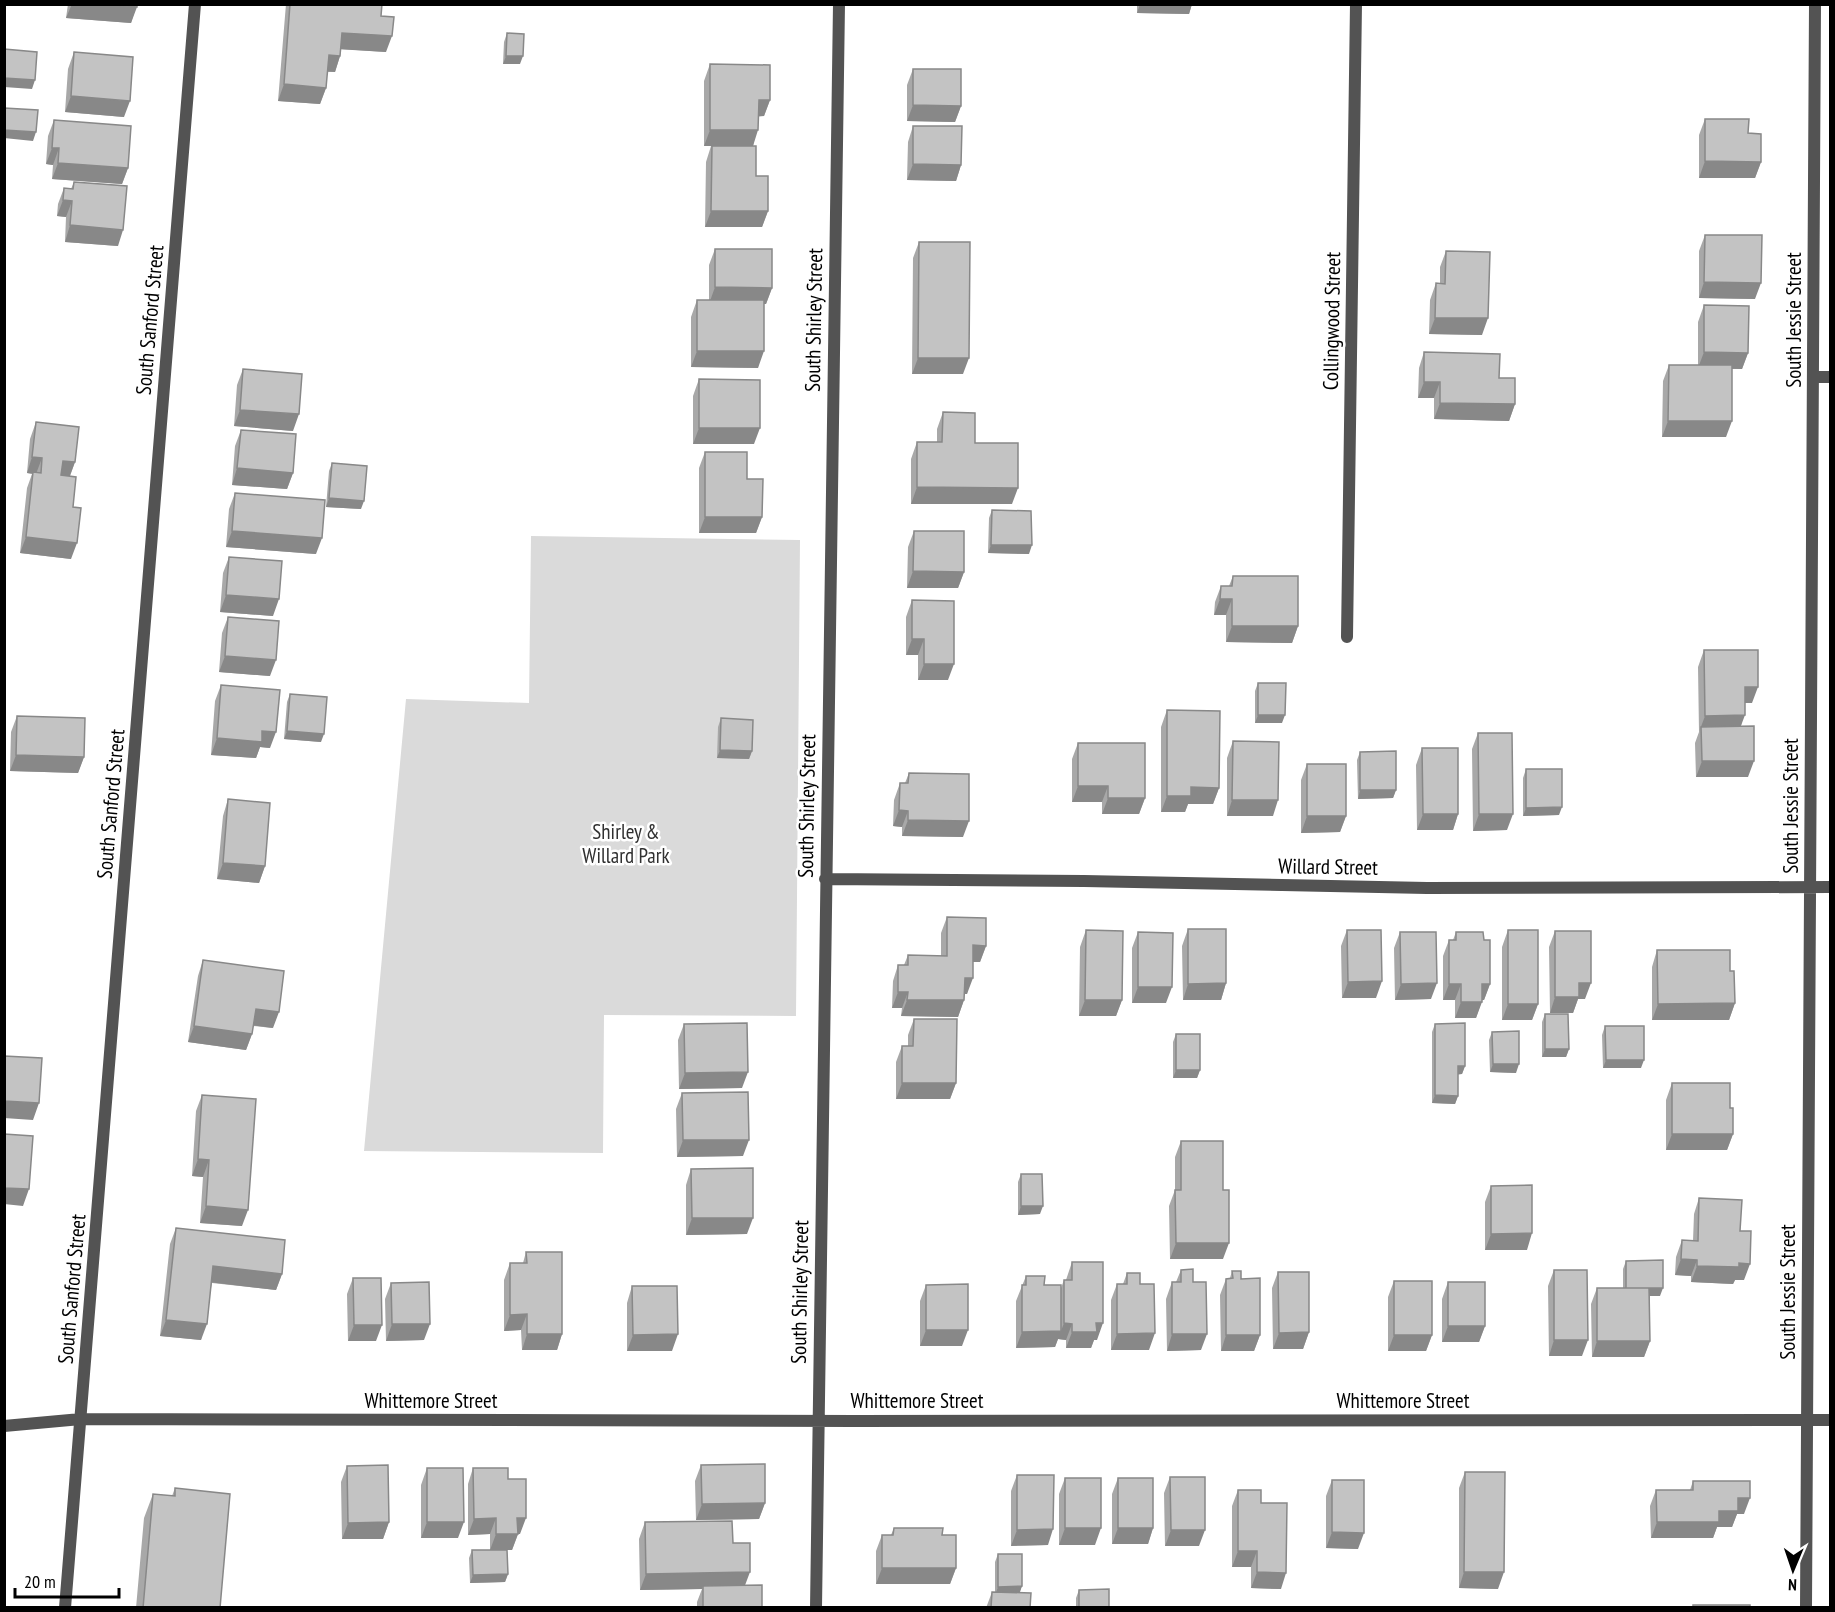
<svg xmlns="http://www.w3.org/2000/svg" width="1835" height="1612" font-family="'PT Sans Narrow',sans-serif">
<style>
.green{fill:#dadada}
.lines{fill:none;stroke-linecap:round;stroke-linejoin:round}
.street{stroke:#535353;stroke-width:12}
.wall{fill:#a8a8a8}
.shaded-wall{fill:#888}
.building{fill:#c3c3c3;stroke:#888;stroke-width:1.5}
.labels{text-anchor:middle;stroke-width:5;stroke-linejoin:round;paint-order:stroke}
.street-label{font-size:21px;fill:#000;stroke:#fff}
.park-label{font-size:21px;fill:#313131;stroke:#fff}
</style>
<rect width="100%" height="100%" fill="#fff"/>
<path class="green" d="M531,536L800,540L796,1016L604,1015L603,1153L364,1151L406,699L529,703Z"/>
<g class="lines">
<path class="street" d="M1813,377H1830
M1347,637L1356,4
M825,879L1084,881L1427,888L1830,887
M4,1426L81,1419L856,1421L1830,1420
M65,1608L195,4
M816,1608L839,4
M1806,1608L1815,4"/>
</g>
<path class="wall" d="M68,4H137L131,23L66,18Z
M286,4H382L381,16L386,52L341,49L340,56L335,72H327L326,88L320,104L278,101Z
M1137,4H1192L1189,14L1137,13Z
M507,33L520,64H503L504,42Z
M74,52L124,117L65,112L68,69Z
M710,64L770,100L764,116H759L753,146L756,176L768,211L762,227H705L706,162L711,146H704V81Z
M913,69L961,106L955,122L907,121V85Z
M1705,119L1748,133L1761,162L1755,178H1699V135Z
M54,120L128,168L122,184L52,179L53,165L46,164L48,136Z
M913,126L961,165L956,181L907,180L908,142Z
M74,182L118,246L65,242L66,217L57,216L58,204L64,188L71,189Z
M1705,235L1755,299L1699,298V251Z
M919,242L963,374H912L913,258Z
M715,249L772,288L766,304H764L758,368L691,367V317L697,300H709V265Z
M1446,251L1482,335L1429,334L1430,300L1436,283H1440V267Z
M1704,305L1748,353L1742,369H1732L1726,437H1662L1663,381L1669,365H1698V322Z
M1424,352L1499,378L1515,404L1509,421L1434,419V398H1418L1419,368Z
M243,369L293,431L234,426L237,385Z
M699,379L754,444H693V396Z
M943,412L975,443L1012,504H911V459L917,442H937V429Z
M36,422L75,462L70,476L73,507L71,559L20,553L27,488L32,474L27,473L30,439Z
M241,430L293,473L287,489L232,485L235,446Z
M705,452L747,479L762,517L756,533H699V468Z
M332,463L361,509L326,507L329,471Z
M235,493L316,554L226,547L229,509Z
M992,510L1029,554L988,553L989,518Z
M914,531L964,572L958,588H907L908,547Z
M229,557L273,616L220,612L223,573Z
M1233,576L1298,626L1292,643L1226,642V615H1214L1215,602L1221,586H1229Z
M912,600L948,680H918V655H906V617Z
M228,617L270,676L219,672L222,633Z
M1704,650L1752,703H1745L1741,726L1748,777H1696L1695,743L1699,732L1698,667Z
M1258,683L1282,723H1255V691Z
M221,685L270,748L260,747L256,758L211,755L215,701Z
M290,694L321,742L284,739L287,702Z
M1167,710L1219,788L1213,804H1188L1185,812H1161V727Z
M17,716L84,757L78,773L10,771L11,732Z
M721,718L752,751L749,759L717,758L718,727Z
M1478,733L1507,830L1473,831L1472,749Z
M1233,741L1273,816H1227V758Z
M1078,743L1145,798L1139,814H1102V802H1072V759Z
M1422,748L1458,814L1453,830H1417L1416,765Z
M1360,752L1396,790L1393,798L1358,799L1357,760Z
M1307,764L1346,816L1340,832L1301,833V780Z
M1526,769L1559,815L1523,816V778Z
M909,773L963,837L902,836V827L893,826L894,800L900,783H905Z
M228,799L265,866L259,883L217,879L223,816Z
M947,917L986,946L980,962H973L967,994H964V1000L958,1017L901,1016L902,1008H892L893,981L898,965H904L908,955L941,956V933Z
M1188,929L1226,983L1221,1000H1183L1182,946Z
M1086,930L1122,1000L1116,1016H1079L1080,947Z
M1347,930L1376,998H1342L1341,946Z
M1508,930L1538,1004L1532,1020H1502V947Z
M1555,931L1585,999H1578L1573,1013H1550L1549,947Z
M1138,932L1166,1003H1132V948Z
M1400,932L1431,999L1395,1000L1394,948Z
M1456,932L1490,984L1484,1000H1482L1476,1018H1455V1000H1443V956L1449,940H1453Z
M1657,950L1735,1003L1729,1020H1652V967Z
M203,960L273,1028L253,1026L252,1034L246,1050L188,1042L198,976Z
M1545,1014L1569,1049L1566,1057H1542V1022Z
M914,1019L956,1083L950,1099H896V1062L902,1046H908V1035Z
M684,1024L742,1088L679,1089L678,1040Z
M1435,1024L1465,1066L1462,1074H1458V1096L1455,1104L1432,1103V1032Z
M1605,1026L1641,1068H1603L1602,1035Z
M1492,1032L1516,1073L1490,1072L1489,1040Z
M1176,1034L1200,1070L1197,1078H1173V1042Z
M1672,1083L1730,1108L1733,1134L1727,1150H1666V1100Z
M682,1093L743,1156L677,1157L676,1109Z
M202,1095L242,1226L200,1223L203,1177L192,1176L196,1111Z
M1181,1141L1223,1259H1170L1169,1206L1175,1190V1157Z
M691,1169L747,1234L686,1235V1185Z
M1021,1174L1040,1214L1018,1215V1182Z
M1491,1186L1527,1250H1485V1202Z
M1699,1198L1740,1231L1744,1280H1735L1733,1284L1691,1282V1276L1675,1275L1676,1257L1682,1240L1693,1241L1694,1214Z
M176,1228L282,1274L276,1290L212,1283L201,1340L160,1336L170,1244Z
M526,1252L562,1334L557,1350H522L521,1330L504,1331V1280L510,1263H523Z
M1626,1261L1660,1296H1650V1341L1644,1357H1592L1591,1304L1597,1288H1623V1269Z
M1072,1262L1097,1340H1094L1091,1348H1066V1340L1058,1339L1055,1347L1016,1348V1301L1026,1276L1044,1285L1061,1288L1064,1280H1066Z
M1181,1270L1193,1282L1201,1350L1167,1351L1166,1299L1172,1282H1176Z
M1554,1270L1582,1356H1549L1548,1286Z
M1232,1271L1241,1279L1260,1335L1254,1351H1221L1220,1295L1226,1279L1230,1278Z
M1278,1272L1309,1332L1303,1349H1273L1272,1288Z
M1127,1273L1140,1284L1149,1350H1111V1300L1117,1284H1123Z
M353,1278L376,1341H348L347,1294Z
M1394,1281L1432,1335L1426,1351H1388V1297Z
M1448,1282L1485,1326L1479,1342H1442V1299Z
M391,1283L424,1340L386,1341L385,1299Z
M926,1285L962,1346H920V1301Z
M632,1286L672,1351H627V1303Z
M701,1465L765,1503L759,1519L696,1520L695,1481Z
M347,1466L389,1522L383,1539H342L341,1482Z
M427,1468L458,1538H421V1485Z
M473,1468L508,1479L520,1534H518L512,1550H507L508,1574L505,1582L470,1583L469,1558L472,1550H490V1534L468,1535V1484Z
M1465,1472L1498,1589L1459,1588V1488Z
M1017,1475L1048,1545L1011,1546V1491Z
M1170,1477L1199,1546H1165L1164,1493Z
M1065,1478L1095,1545H1059V1494Z
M1118,1478L1153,1528L1148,1544H1112V1494Z
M1332,1480L1358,1549L1326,1548V1496Z
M1693,1481L1744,1514H1737L1732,1527H1717L1713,1538H1651L1650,1506L1656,1490H1690Z
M175,1488L220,1608H136L144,1518L153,1494L172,1496Z
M1238,1490L1261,1503L1281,1589L1251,1588V1567H1232V1506Z
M645,1522L733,1543L745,1585L762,1608H697V1602L702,1589L640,1590L639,1539Z
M894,1528L942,1535L956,1568L950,1584H876V1551L882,1535H891Z
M998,1554L1022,1586L1019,1593L1030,1608H986L992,1592H995V1562Z
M1079,1590L1109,1608H1076V1598Z"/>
<path class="shaded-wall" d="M72,4H103L137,7L131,23L66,18Z
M1140,4H1192L1189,14L1137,13Z
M342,33L392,36L386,52L336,49Z
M329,55L340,56L335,72L323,71Z
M506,56H523L520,64H503Z
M4,78L35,80L32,89L4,87Z
M284,84L326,88L320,104L278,101Z
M71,96L130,101L124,117L65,112Z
M759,100H770L764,116L753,117Z
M913,105L961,106L955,122L907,121Z
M4,130L36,132L33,141L4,138Z
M710,130H758L753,146H704Z
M52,148H59L53,165L46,164Z
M1705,161L1761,162L1755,178H1699Z
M58,163L128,168L122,184L52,179Z
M913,164L961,165L956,181L907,180Z
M63,200L72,201L66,217L57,216Z
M711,211H768L762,227H705Z
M70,225L123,230L118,246L65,242Z
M1704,282L1761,283L1755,299L1699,298Z
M715,287L772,288L766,304H709Z
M1435,318H1488L1482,335L1429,334Z
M697,351H764L758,368L691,367Z
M1704,352L1748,353L1742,369L1698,368Z
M918,358H969L963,374H912Z
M1424,382H1440L1434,398H1418Z
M1440,403L1515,404L1509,421L1434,419Z
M240,410L299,414L293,431L234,426Z
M1668,421H1732L1726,437H1662Z
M699,428H760L754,444H693Z
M32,457L42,458L36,474L27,473Z
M63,461L75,462L69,478L57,477Z
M237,468L293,473L287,489L232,485Z
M917,487L1018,488L1012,504H911Z
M329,498L364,501L361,509L326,507Z
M705,517H762L756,533H699Z
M232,531L322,538L316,554L226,547Z
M26,537L77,543L71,559L20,553Z
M991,545H1032L1029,554L988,553Z
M913,571L964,572L958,588H907Z
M226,595L279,599L273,616L220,612Z
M1220,599H1232L1226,615H1214Z
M1232,626H1298L1292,643L1226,642Z
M912,639H924L918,655H906Z
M225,656L276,660L270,676L219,672Z
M924,664H954L948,680H918Z
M1745,687H1758L1752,703H1739Z
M1258,715H1285L1282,723H1255Z
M1745,715L1739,731L1701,727L1699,732L1705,716Z
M262,731L276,732L270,748L260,747L256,758L211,755L217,738Z
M287,731L324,734L321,742L284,739Z
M720,750L752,751L749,759L717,758Z
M16,755L84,757L78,773L10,771Z
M1702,761H1754L1748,777H1696Z
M1078,786H1108L1102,802H1072Z
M1191,787L1219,788L1213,804H1188L1185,812H1161L1167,796Z
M1360,790H1396L1393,798L1358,799Z
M1108,798H1145L1139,814H1102Z
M1232,800H1278L1273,816H1227Z
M1562,807L1559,815L1523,816L1526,808Z
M899,810L908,811L902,827L893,826Z
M1423,814H1458L1453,830H1417Z
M1479,814H1513L1507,830L1473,831Z
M1307,816H1346L1340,832L1301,833Z
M908,820L969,821L963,837L902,836Z
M223,863L265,866L259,883L217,879Z
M973,945L986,946L980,962H967Z
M965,978H973L967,994H959Z
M1382,981L1376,998H1342L1348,982Z
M1226,983L1221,1000H1183L1188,984Z
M1437,983L1431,999L1395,1000L1401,984Z
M1579,983H1591L1585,999H1578L1573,1013H1550L1555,997Z
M1449,984H1461L1455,1000H1443Z
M1482,984H1490L1484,1000H1476Z
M1138,987H1172L1166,1003H1132Z
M898,992H908L902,1008H892Z
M907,1000H964L958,1017L901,1016Z
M1085,1000H1122L1116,1016H1079Z
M1461,1002H1482L1476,1018H1455Z
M1735,1003L1729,1020H1652L1658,1004Z
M1508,1004H1538L1532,1020H1502Z
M256,1009L279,1012L273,1028L250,1025Z
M194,1026L252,1034L246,1050L188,1042Z
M1545,1049H1569L1566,1057H1542Z
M1606,1060H1644L1641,1068H1603Z
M1493,1064H1519L1516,1073L1490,1072Z
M1458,1066H1465L1462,1074L1455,1075Z
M1176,1070H1200L1197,1078H1173Z
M748,1072L742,1088L679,1089L685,1073Z
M902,1083H956L950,1099H896Z
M1435,1095L1458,1096L1455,1104L1432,1103Z
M4,1101L39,1103L33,1120L4,1118Z
M1672,1134H1733L1727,1150H1666Z
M683,1140H749L743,1156L677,1157Z
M198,1159L209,1160L203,1177L192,1176Z
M4,1188L29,1189L23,1206L4,1204Z
M206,1206L248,1210L242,1226L200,1223Z
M1021,1206H1043L1040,1214L1018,1215Z
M692,1218H753L747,1234L686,1235Z
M1532,1233L1527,1250H1485L1491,1234Z
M1176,1243H1229L1223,1259H1170Z
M1681,1259L1697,1260L1691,1276L1675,1275Z
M1739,1263L1750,1264L1744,1280H1735L1733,1284L1691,1282L1697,1266Z
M213,1266L282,1274L276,1290L208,1282Z
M1626,1288H1663L1660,1296H1623Z
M527,1314L521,1330L504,1331L510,1315Z
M166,1320L207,1324L201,1340L160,1336Z
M1064,1323L1072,1324L1066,1340L1058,1339Z
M1096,1323H1103L1097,1340H1094L1091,1348H1066L1072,1332Z
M392,1324H430L424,1340L386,1341Z
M354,1325H382L376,1341H348Z
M1448,1326H1485L1479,1342H1442Z
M926,1330H968L962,1346H920Z
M1061,1331L1055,1347L1016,1348L1022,1332Z
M1309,1332L1303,1349H1273L1279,1333Z
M1155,1333L1149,1350H1111L1117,1334Z
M527,1334H562L557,1350H522Z
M678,1334L672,1351H627L633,1335Z
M1172,1334H1207L1201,1350L1167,1351Z
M1226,1335H1260L1254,1351H1221Z
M1394,1335H1432L1426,1351H1388Z
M1554,1340H1588L1582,1356H1549Z
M1597,1341H1650L1644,1357H1592Z
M1738,1498H1750L1744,1514H1737L1732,1527H1717L1713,1538H1651L1657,1522L1719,1511Z
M765,1503L759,1519L696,1520L702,1504Z
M496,1518L490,1534L468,1535L474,1519Z
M517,1518H526L520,1534H518L512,1550H490L496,1534Z
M389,1522L383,1539H342L348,1523Z
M427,1522H464L458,1538H421Z
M1065,1528H1101L1095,1545H1059Z
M1118,1528H1153L1148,1544H1112Z
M1053,1529L1048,1545L1011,1546L1017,1530Z
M1171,1530H1205L1199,1546H1165Z
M1332,1532L1364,1533L1358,1549L1326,1548Z
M1238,1551H1257L1251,1567H1232Z
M882,1568H956L950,1584H876Z
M750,1572L744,1588L703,1586L702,1589L640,1590L646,1574Z
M1257,1572L1286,1573L1281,1589L1251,1588Z
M1464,1572H1504L1498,1589L1459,1588Z
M508,1574L505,1582L470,1583L473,1575Z
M1022,1586L1019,1595H995L998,1587Z"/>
<path class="building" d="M103,4H137V7Z
M290,4H382L381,16L394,17L392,36L342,33L340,56L329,55L326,88L284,84Z
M507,33L524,34L523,56H506Z
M4,49L37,52L35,80L4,78Z
M74,52L133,57L130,101L71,96Z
M710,64L770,65V100H759L758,130H710Z
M913,69H961V106L913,105Z
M4,108L38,110L36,132L4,130Z
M1705,119H1749L1748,133L1761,134V162L1705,161Z
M54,120L131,126L128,168L58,163L59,148H52Z
M913,126H962L961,165L913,164Z
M712,146H756V176H768V211H711Z
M74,182L127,186L123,230L70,225L72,201L63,200L64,188L73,189Z
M1705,235H1762L1761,283L1704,282Z
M919,242H970L969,358H918Z
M715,249H772V288L715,287Z
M1446,251L1490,252L1488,318H1435L1436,283L1445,284Z
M697,300H764V351H697Z
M1704,305L1749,306L1748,353L1704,352Z
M1424,352L1500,354L1499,378H1515V404L1440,403V382H1424Z
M1669,365H1732V421H1668Z
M243,369L302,374L299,414L240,410Z
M699,379L760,380V428H699Z
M943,412L975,413V443H1018V488L917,487V442H942Z
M36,422L79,427L75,462L63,461L61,475L76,477L73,507L81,508L77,543L26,537L33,472L41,473L42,458L32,457Z
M241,430L296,434L293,473L237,468Z
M705,452H747V479H763L762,517H705Z
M332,463L367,466L364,501L329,498Z
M235,493L325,500L322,538L232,531Z
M992,510L1031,511L1032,545H991Z
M914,531H964V572L913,571Z
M229,557L282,561L279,599L226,595Z
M1233,576H1298V626H1232V599H1220L1221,586H1232Z
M912,600L954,601V664H924V639H912Z
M228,617L279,621L276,660L225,656Z
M1704,650H1758V687H1745V715L1705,716Z
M1258,683H1286L1285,715H1258Z
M221,685L280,690L276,732L262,731V742L217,738Z
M290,694L327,697L324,734L287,731Z
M1167,710L1220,711L1219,788L1191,787V796H1167Z
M17,716L85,718L84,757L16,755Z
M721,718L753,720L752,751L720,750Z
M1754,726V761H1702L1701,727Z
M1478,733H1512L1513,814H1479Z
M1233,741L1279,742L1278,800H1232Z
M1078,743H1145V798H1108V786H1078Z
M1422,748H1458V814H1423Z
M1396,751V790H1360V752Z
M1307,764H1346V816H1307Z
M1526,769H1562V807L1526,808Z
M909,773L969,774V821L908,820V811L899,810L900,783H908Z
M228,799L270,803L265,866L223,863Z
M947,917L986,918V946L973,945V978H965L964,1000H907L908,992H898V965H908V955L947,956Z
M1188,929H1226V983L1188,984Z
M1086,930L1123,931L1122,1000H1085Z
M1347,930H1381L1382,981L1348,982Z
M1508,930H1538V1004H1508Z
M1555,931H1591V983H1579V997H1555Z
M1138,932L1173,933L1172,987H1138Z
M1400,932H1436L1437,983L1401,984Z
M1456,932H1483L1484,940H1490V984H1482V1002H1461V984H1449V940H1456Z
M1657,950H1730V971H1734L1735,1003L1658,1004Z
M203,960L284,971L279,1012L256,1009L252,1034L194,1026Z
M1545,1014H1568L1569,1049H1545Z
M914,1019H957L956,1083H902V1046H913Z
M747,1023L748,1072L685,1073L684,1024Z
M1465,1023V1066H1458V1096L1435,1095V1024Z
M1605,1026H1644V1060H1606Z
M1519,1031V1064H1493L1492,1032Z
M1176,1034H1200V1070H1176Z
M4,1056L42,1058L39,1103L4,1101Z
M1672,1083H1730V1108H1733V1134H1672Z
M748,1092L749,1140H683L682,1093Z
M202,1095L256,1099L248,1210L206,1206L209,1160L198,1159Z
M4,1134L33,1136L29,1189L4,1188Z
M1181,1141H1223V1190H1229V1243H1176L1175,1190H1181Z
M753,1168V1218H692L691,1169Z
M1021,1174H1042L1043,1206H1021Z
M1532,1185V1233L1491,1234V1186Z
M1699,1198L1742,1200L1740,1231H1751L1750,1264L1739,1263V1267L1697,1266V1260L1681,1259L1682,1240L1698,1241Z
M176,1228L285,1240L282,1274L213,1266L207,1324L166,1320Z
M526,1252H562V1334H527V1314L510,1315V1263H527Z
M1663,1260V1288H1626V1261Z
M1072,1262H1103V1323H1096L1097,1332H1072V1324L1064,1323V1280H1072Z
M1193,1269V1282H1206L1207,1334H1172V1282H1181V1270Z
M1554,1270H1587L1588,1340H1554Z
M1232,1271H1241V1279L1260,1278V1335H1226V1279L1233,1278Z
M1278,1272H1309V1332L1279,1333Z
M1127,1273H1140V1284H1154L1155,1333L1117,1334V1284H1127Z
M1026,1276H1045L1044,1285H1061V1331L1022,1332V1285H1026Z
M353,1278H381L382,1325H354Z
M1394,1281H1432V1335H1394Z
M429,1282L430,1324H392L391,1283Z
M1448,1282H1485V1326H1448Z
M968,1284V1330H926V1285Z
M632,1286H677L678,1334L633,1335Z
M1597,1288H1649L1650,1341H1597Z
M765,1464V1503L702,1504L701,1465Z
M388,1465L389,1522L348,1523L347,1466Z
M427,1468H463L464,1522H427Z
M473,1468H508V1479H526V1518H517L518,1534H496V1518L474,1519Z
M1465,1472H1505L1504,1572H1464Z
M1017,1475H1054L1053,1529L1017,1530Z
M1170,1477H1205V1530H1171Z
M1065,1478H1101V1528H1065Z
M1118,1478H1153V1528H1118Z
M1332,1480H1364V1533L1332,1532Z
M1693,1481H1750V1498H1738V1511H1719V1522H1657L1656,1490H1693Z
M175,1488L230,1494L220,1608H143L153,1494L175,1496Z
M1238,1490H1261V1503H1287L1286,1573L1257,1572V1551H1238Z
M732,1521L733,1543H750V1572L646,1574L645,1522Z
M894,1528H943L942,1535H956V1568H882V1535H893Z
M472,1550H507L508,1574L473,1575Z
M998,1554H1022V1586L998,1587Z
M762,1585V1608H703V1586Z
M1109,1589V1608H1079V1590Z
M992,1592L1031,1593L1030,1608H991Z
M1693,1605H1750V1608H1693Z"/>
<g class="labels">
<g class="street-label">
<text transform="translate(150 320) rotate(-85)" y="7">South Sanford Street</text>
<text transform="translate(814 320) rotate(-89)" y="7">South Shirley Street</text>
<text transform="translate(1794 320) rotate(-90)" y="7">South Jessie Street</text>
<text transform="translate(1332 321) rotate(-89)" y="7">Collingwood Street</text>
<text transform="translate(111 804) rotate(-85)" y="7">South Sanford Street</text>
<text transform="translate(807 806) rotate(-89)" y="7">South Shirley Street</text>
<text transform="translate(1791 806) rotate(-90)" y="7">South Jessie Street</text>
<text transform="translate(1328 867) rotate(1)" y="7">Willard Street</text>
<text transform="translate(72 1289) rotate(-85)" y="7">South Sanford Street</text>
<text transform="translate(800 1292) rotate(-89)" y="7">South Shirley Street</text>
<text transform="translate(1788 1292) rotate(-90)" y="7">South Jessie Street</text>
<text x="431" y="1408">Whittemore Street</text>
<text x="917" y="1408">Whittemore Street</text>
<text x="1403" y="1408">Whittemore Street</text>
</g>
<g class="park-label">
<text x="626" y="839">Shirley &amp;<tspan x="626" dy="24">Willard Park</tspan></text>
</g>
</g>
<rect width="1835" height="1612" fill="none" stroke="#000000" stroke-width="12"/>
<g transform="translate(1793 1570) rotate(182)" stroke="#ffffff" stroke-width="4.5" paint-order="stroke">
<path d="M0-4.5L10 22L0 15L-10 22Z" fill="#000000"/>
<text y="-9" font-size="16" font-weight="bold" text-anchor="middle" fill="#000000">N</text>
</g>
<path d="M15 1588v9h104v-9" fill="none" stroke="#000000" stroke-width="3"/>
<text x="24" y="1588" font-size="18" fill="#000000" stroke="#ffffff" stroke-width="4.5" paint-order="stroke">20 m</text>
</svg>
